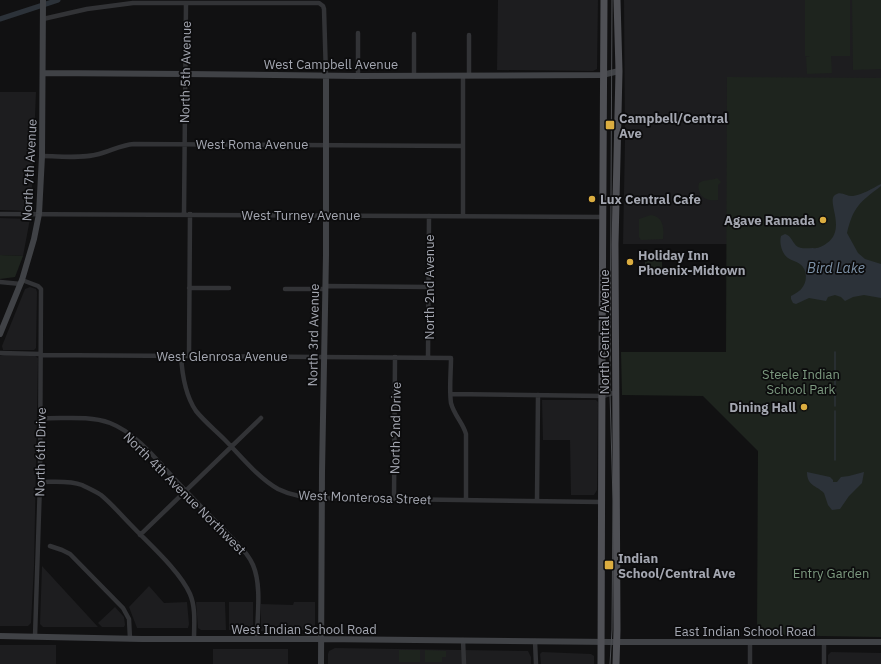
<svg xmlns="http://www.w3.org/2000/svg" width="881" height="664" font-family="'IBM Plex Sans',sans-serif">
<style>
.built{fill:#1d1d1f}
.green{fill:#1e241e}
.water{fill:#2c3239}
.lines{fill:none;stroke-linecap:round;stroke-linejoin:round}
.stream{stroke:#2c3239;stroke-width:1.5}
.canal{stroke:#2c3239;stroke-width:5}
.street{stroke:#323336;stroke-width:4.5}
.secondary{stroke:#404246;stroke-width:6}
.primary{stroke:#4f5055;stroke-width:7}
.tram{stroke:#4b4d51;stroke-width:1}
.poi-dot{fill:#dbad40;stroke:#0c0c0d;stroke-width:1.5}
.labels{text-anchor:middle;stroke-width:3.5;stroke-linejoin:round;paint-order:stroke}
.street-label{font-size:13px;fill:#a4a7b1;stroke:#0c0c0d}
.poi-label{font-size:13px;font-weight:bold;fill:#a4a7b1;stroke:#0c0c0d;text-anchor:start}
.park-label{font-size:13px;fill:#7d9a80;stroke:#0c0c0d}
.water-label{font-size:14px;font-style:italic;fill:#7e93a9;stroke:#0c0c0d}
</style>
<rect width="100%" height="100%" fill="#111112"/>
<path class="built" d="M498,0H598L597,69L593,71L497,70Z
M624,0H881V78H727V244H623L625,141Z
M0,92H36L31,211L0,210Z
M0,218L30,219L23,256L0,255Z
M30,287L36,289L37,292L36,348L34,350H3L2,346L25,289Z
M4,355H34L38,358L34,566L31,623L28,626H0V356Z
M542,400H596L598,402L597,490L594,495H571L570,440H543Z
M42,566L98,627H43L40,624Z
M149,586L164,603L187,602L189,624L188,628H137L129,607Z
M196,602H225L226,630H201L198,628Z
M229,602H253V625L250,629L229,630Z
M294,602H315V626L311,630L261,631V604L293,605Z
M115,607L124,617L125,625L124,627H102L98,623Z
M0,645H56V664H0Z
M335,648L528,651L531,657V664H328V654L329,651Z
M213,649H288V664H213Z
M542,652L591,654L594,656V664H541L540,654Z
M831,652L881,653V664H828V655Z"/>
<path class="green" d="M805,0H850V56H831L832,73L807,74L806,57L810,56H805Z
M852,0H881V69L853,70Z
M727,77L881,78V637L757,635L758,451L703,396L622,395L621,352H726Z
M717,178L721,182L718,185V200C706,202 696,195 699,183C704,179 711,181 717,178Z
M651,215C664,217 664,229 663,239L641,240L639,237V219Z
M0,255L23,256L15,277L0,279Z
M645,259H662V270H645Z
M399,650H420V662H399Z
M425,650L446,651V657H442V662H425Z"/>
<path class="water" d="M881,184V186C860,202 853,207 847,233L858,253L865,259L881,264V298L864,295L853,297L845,301L841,297L835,295L828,297L826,301L809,298L796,304L793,303L791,299V296C794,294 797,293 799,291C808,284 808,270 800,264C796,261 792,261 788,258C782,254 779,243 781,236L785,234C792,236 792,243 798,247C802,249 808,248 813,248C818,249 823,246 827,243C847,229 826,201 835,195C841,190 847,197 853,196C862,195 873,188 881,184Z
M807,472L830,477L833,480V482H837L841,477L849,476L864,472L862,483L849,496L840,509L832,510L828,505L824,493C816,485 807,486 807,472Z"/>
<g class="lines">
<path class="stream" d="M835,406V352
M835,411V460"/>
<path class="canal" d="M0,19L58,0"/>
<path class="street" d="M43,19L87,9L133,3H319L323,6L324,9L326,76
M358,33V76
M414,34V76
M469,35V76
M42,156C60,156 81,159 99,154C111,151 121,145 134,144L463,146
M0,214L603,217
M184,214L186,3
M463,216V76
M22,280L38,286L41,289L40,482L35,637
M0,282L21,284
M325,286L429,287
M189,288H229
M285,289H325
M0,353L41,354
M41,355L451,358C451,372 449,389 451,403C454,415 463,423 466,434V500
M181,355C182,374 185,395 196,411C204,421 215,430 224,439C240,455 258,478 278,489C292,496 307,498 323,498L601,502
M189,355L190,214
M428,358L429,216
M451,394L603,396L616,392
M40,418C63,419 88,415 110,423C139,434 163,468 185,490C202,508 219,525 236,542C243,549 249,556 253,565C262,586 257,617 257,639
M40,482C53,482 69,480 82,485C88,488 95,491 101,495C112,504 121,515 131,525C149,544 180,571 190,594C196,608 194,625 194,639
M394,499L395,357
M537,500L538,395
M140,535L261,418
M50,546L62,550L70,554L123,608L129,619L130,639
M463,640L464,664
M535,641L536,664
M750,642V664
M824,664V642"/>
<path class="secondary" d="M43,73L185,74L358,76L602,75L619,71
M0,334L22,280L34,239L39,214L42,156L43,0
M0,636L142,639H321L611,642H881
M321,664L322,472L326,255V76"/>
<path class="primary" d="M601,664C603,443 601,221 604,0
M616,664L617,630L615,244L619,71L617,0"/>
<path class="tram" d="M610,664L612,630L613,500L610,394L612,0"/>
</g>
<g class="poi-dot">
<rect x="605" y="120" width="10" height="10" rx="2"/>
<circle cx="592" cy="199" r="4"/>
<circle cx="823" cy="220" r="4"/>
<circle cx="630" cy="262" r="4"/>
<circle cx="804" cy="407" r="4"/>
<rect x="604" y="560" width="10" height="10" rx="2"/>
</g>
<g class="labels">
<g class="street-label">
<text x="331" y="69">West Campbell Avenue</text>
<text transform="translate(185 72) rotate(-89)" y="5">North 5th Avenue</text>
<text x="252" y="149">West Roma Avenue</text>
<text transform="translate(29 170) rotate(-87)" y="5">North 7th Avenue</text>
<text x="301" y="220">West Turney Avenue</text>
<text transform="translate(429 287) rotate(-90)" y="5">North 2nd Avenue</text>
<text transform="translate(604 332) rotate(-90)" y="5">North Central Avenue</text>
<text transform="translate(313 335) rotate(-89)" y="5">North 3rd Avenue</text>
<text x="222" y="361">West Glenrosa Avenue</text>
<text transform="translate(395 428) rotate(-89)" y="5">North 2nd Drive</text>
<text transform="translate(40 452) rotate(-89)" y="5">North 6th Drive</text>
<text transform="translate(185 493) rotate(45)" y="5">North 4th Avenue Northwest</text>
<text transform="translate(365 497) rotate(2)" y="5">West Monterosa Street</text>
<text x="304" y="634">West Indian School Road</text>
<text x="745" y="636">East Indian School Road</text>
</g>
<g class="poi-label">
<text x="619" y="123">Campbell/Central<tspan x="619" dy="15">Ave</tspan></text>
<text x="600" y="204">Lux Central Cafe</text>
<text x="815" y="225" text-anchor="end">Agave Ramada</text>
<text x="638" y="260">Holiday Inn<tspan x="638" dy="15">Phoenix-Midtown</tspan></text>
<text x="796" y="412" text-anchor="end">Dining Hall</text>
<text x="618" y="563">Indian<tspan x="618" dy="15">School/Central Ave</tspan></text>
</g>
<g class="park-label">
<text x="801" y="379">Steele Indian<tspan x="801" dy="15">School Park</tspan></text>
<text x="831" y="578">Entry Garden</text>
</g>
<g class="water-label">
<text x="836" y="273">Bird Lake</text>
</g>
</g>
</svg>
